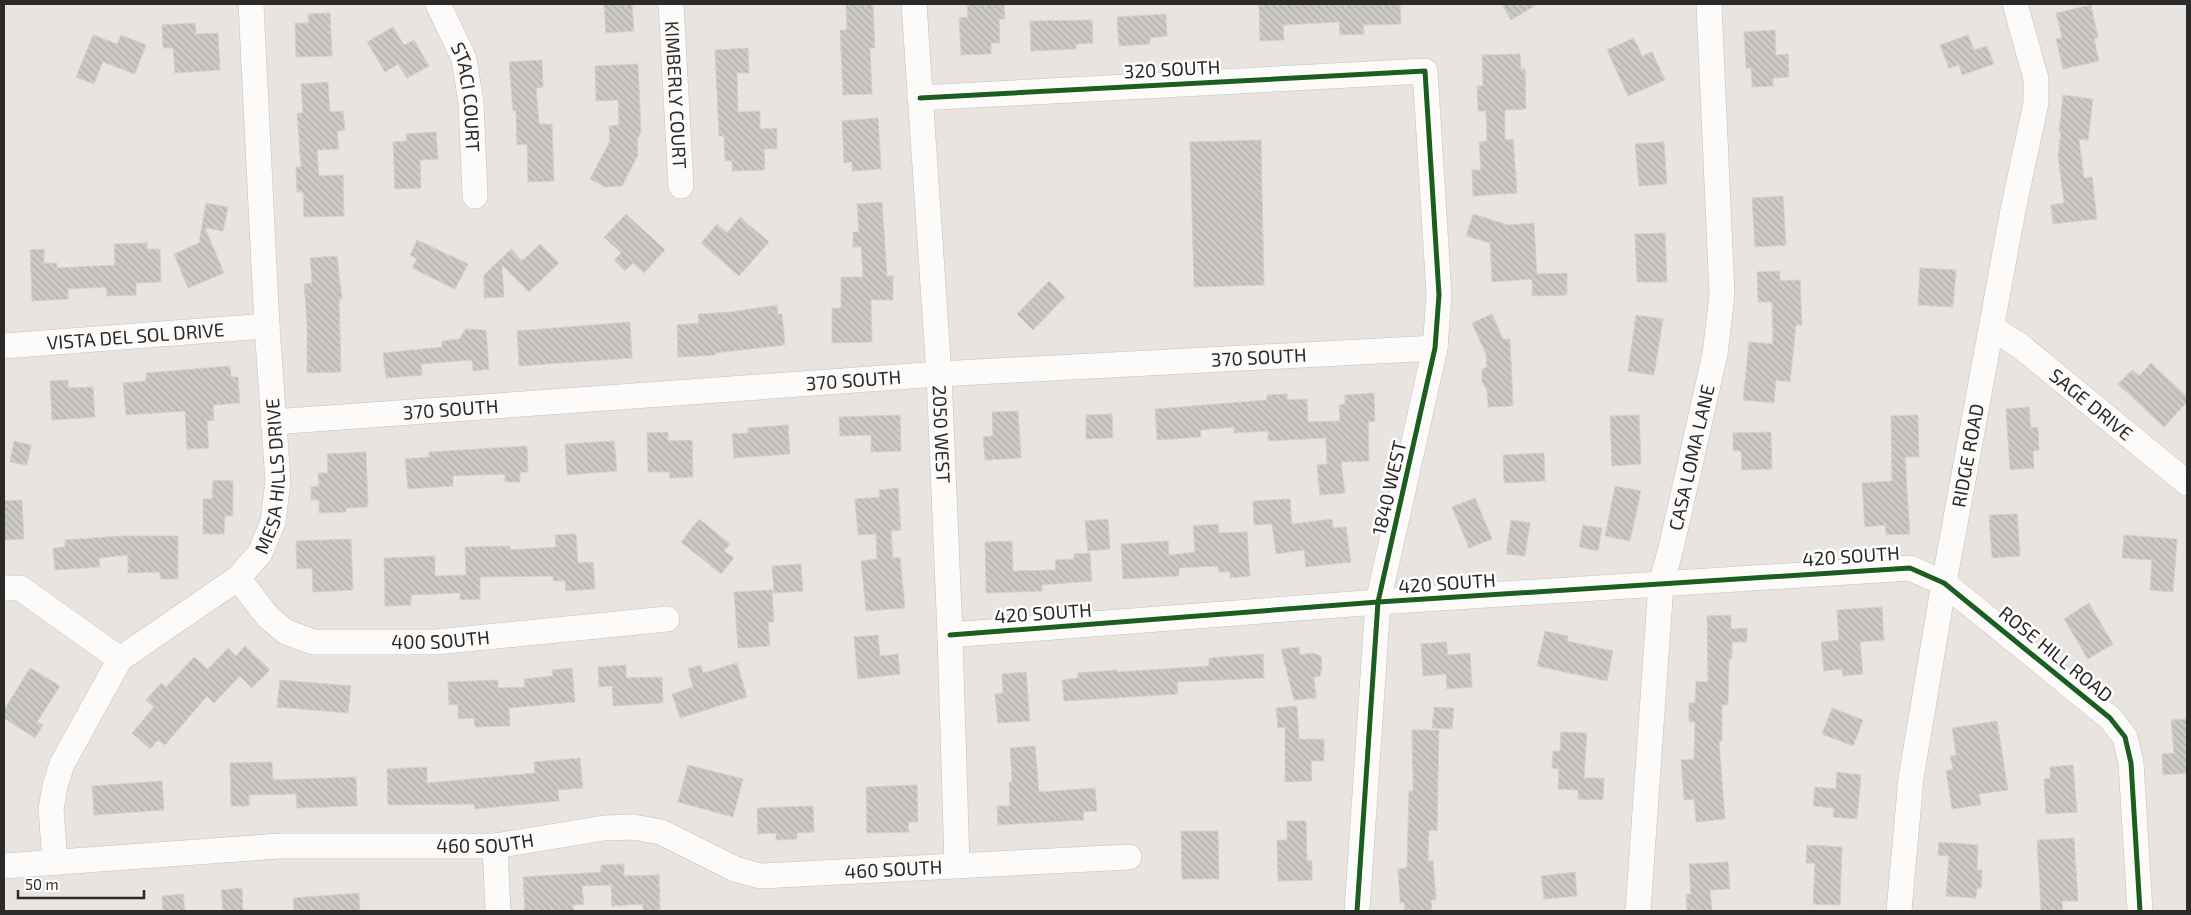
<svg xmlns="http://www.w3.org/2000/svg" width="2191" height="915" font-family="'Exo 2',sans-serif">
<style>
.building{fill:url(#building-back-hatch);stroke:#d4d0cb}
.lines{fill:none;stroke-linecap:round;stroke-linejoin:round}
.minor-casing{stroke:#c2c0c1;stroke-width:26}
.minor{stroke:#fcfbfa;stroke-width:25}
.cycleway-casing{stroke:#fff;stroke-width:8}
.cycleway{stroke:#1b5e20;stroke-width:5}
.labels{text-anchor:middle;stroke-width:5;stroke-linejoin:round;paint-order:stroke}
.street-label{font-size:19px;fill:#2a2a2a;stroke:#fff}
</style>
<defs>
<pattern id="building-back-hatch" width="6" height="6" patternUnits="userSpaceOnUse" patternTransform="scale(1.25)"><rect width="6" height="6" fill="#cdcac6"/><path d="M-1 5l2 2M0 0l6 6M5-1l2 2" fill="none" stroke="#b0aeaa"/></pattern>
</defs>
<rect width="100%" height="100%" fill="#e9e4df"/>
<path class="building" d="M604,4H632L634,31L606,33Z
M846,4H873L875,48H870L872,94L843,95L840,30H847Z
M967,4H1004L1005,19H999L1000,43H991V54L961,55L959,18L968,17Z
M1259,4H1400L1401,24L1363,25L1364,34L1340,35L1339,22L1283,25L1284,40L1260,41Z
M1502,4H1538L1511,20Z
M2091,5L2098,38L2094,39L2099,61L2063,69L2056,39L2062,38L2056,13Z
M330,13L332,56L296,57L295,23H309L308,14Z
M1166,14L1167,36L1150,38V44L1119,46L1117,17Z
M1092,20L1093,43L1076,44V49L1031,51L1030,21Z
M195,23L196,34L218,33L220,70L175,73L173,48H163L162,25Z
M393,27L404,45L414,40L429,66L407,78L398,64L385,72L367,42Z
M1775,30L1776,55L1788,54L1789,77L1773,78V86L1752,87L1751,68H1746L1744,32Z
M93,35L117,44L121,35L146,45L135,74L103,62L94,84L76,77Z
M1968,35L1974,50L1987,46L1994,64L1962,75L1959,65L1949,68L1940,45Z
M1634,38L1642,56L1652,52L1665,80L1628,96L1607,50Z
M748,48L749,73H737L738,112L760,111V129L777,128V149H764L765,170L732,171V161H725L724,136H719L715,50Z
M1520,54L1521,69H1525L1526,109L1505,110V140L1513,139L1517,193L1473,196L1472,170H1481L1479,142L1487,141L1486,111H1478L1477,86H1483L1482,55Z
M542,60L543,87L536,88L539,124H552L554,181L528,182L527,144L517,145L516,111H513L509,62Z
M638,64L641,132L637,140L638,155L622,186L605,187L590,179L610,141L609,126L619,125L618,100L596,101L595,66Z
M328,82L330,112L343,111L345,130L337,131L339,149L317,150L319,176L343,175L344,216L304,217L303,192H297L296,167H301L297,113H303L301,84Z
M2063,95L2093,99L2088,140L2079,139L2084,178L2092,177L2097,219L2053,224L2051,205L2064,203L2058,156L2061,132H2059Z
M878,118L881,169L852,171V162L844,163L842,121Z
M436,132L438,159L420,160L421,188L395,189L393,142L407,141L406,134Z
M1261,140L1264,285L1194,287L1190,142Z
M1664,142L1667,184L1639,186L1635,144Z
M1783,196L1786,245L1755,247L1752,198Z
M882,202L887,276H893V300H871L872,342L832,343V308H841V277H863L861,247H853V232H859L857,204Z
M206,203L228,207L223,231L205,228L224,273L188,288L174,254L199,243Z
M626,214L665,250L644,273L633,263L625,271L614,260L621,253L604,237Z
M1473,214L1508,225L1534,223L1537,274L1567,273V295L1532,296V279L1492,282L1490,243L1466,236Z
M740,217L769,242L739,276L701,243L717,224L727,233Z
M1665,233L1667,282H1637L1635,234Z
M417,240L468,264L455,289L412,268L417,259L410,255Z
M147,243V249H160L161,282L136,283V295L107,296L106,287L68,289V299L32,301L30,250L44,249V263H57V268L115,265L114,244Z
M540,244L559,263L529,292L502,265L504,297L484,298V275L511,249L522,261Z
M337,256L342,299H339L341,372L307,373V324L304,284L312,283L310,258Z
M1920,268L1956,270L1953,307L1918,305Z
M1780,271V281L1800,280L1802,325H1796L1790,382L1776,380L1774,403L1743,400L1749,342L1773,344L1772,302H1758L1757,272Z
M1049,281L1065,297L1033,330L1017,314Z
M777,305L778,314H782L785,345L715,353V355L678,357L677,325L699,323L698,314L731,312Z
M1492,314L1503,339H1510L1513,406L1488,407L1487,391L1482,381V369L1487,367L1486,354L1472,323Z
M1636,315L1663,319L1654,375L1628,371Z
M630,322L632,358L519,366L517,331Z
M466,329L486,330L489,369L473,371L472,360L421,364L422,375L386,378L383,353L442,347V341L459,339Z
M2151,363L2187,397V402L2164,427L2118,384L2132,370L2139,376Z
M230,366L231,377H238L240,403L213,405L214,420L207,421L209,448L187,449L185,411L126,415L123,383L146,381V373Z
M68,380V388L93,387L95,417L52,420L50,381Z
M1374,393L1375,421L1368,422L1369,461L1341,462L1345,493L1320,495L1317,465L1327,464L1326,438L1268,441V431L1234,433V427L1200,430L1201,437L1157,440L1155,409L1267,400V395L1287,394V400L1307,399L1308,422L1340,421L1339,405L1345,404V395Z
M2029,407L2031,428L2038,427L2039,450L2033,451L2034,468L2010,470L2006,409Z
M1018,411L1021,458L985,460L983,437L993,436L992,412Z
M1112,414L1113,438L1086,439V415Z
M900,415L901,451L871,452V435L840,436L839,417Z
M1639,415L1641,464L1612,466L1610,416Z
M1918,415L1919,457H1905L1910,534L1886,535L1885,525L1865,527L1862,483L1892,481L1891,416Z
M788,425L790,454L734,458L732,434L748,433V428Z
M668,432V441L692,440L693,477L670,478L669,472H648L647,433Z
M1771,432L1772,469L1742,470L1741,451H1733V433Z
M14,441L31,445L27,465L10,462Z
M614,441L617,471L567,475L565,444Z
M527,446L528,472H520V482H505V474L453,476V486L408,489L405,459L429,457V452Z
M366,452L368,507L346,508V512L319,513V500H311V487L319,486L318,473H328L327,454Z
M1544,453L1545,481L1504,483L1503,455Z
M213,480L233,481V516H225L224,534H203V499H212Z
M1615,486L1641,491L1630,541L1605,536Z
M898,488L901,530L891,531L893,558L900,557L905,608L866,611L861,561L877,559L876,534L858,535L855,499L880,497L879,490Z
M1475,498L1492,539L1469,548L1452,507Z
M1290,499L1292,524L1332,519L1333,528L1346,527L1351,562L1306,567L1304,550L1276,554L1272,524L1254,525L1253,501Z
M22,500L24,539L4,540V501Z
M2017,514L2020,556L1992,558L1989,515Z
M699,519L730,544L724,551L734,558L721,574L681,542Z
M1108,519L1110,549L1088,551L1085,521Z
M1511,520L1530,523L1525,556L1506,554Z
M1218,524L1219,533L1247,532L1250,576L1230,578V572H1218V566L1179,568V576L1123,579L1121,544L1168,541L1169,555L1195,552L1193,526Z
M1583,525L1602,528L1598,551L1579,547Z
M576,534L578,563L593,562L595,589L566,591L565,581H553V576L480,577V599L460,600V593L411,595V605L385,606L384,558L435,556V576L466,575L465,547L510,546V550L556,547L555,535Z
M2124,535L2177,539L2173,592L2150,590L2152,560L2122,558Z
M122,536H178V579H160V572L128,573V555L99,558L100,567L55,570L53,548L65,547V540Z
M351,539L353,590L313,592L312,568L297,569L296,541Z
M1012,541L1013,571L1056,570L1055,560L1074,559V554L1090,553L1092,581L1042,585V591L986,593L985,542Z
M801,564L803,591L774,593L772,566Z
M772,590L774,622H768L770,646L738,648L734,592Z
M2089,603L2113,644L2088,659L2064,619Z
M1882,607L1884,640L1860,642L1863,674L1843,676L1842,669L1824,671L1821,642L1839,640L1837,610Z
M1731,615V629L1747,628V642H1732V658L1729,659L1728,705H1722V741H1719L1725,819L1696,822L1694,799L1684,800L1681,760L1694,759L1695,722H1689V703H1695L1696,681L1708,682L1707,616Z
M1545,631L1568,636L1567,641L1613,651L1607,681L1537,666Z
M878,635L880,656L898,654L900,674L858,679L854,637Z
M1446,642L1448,655L1470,653L1472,687L1447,689L1446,674L1423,676L1421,644Z
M245,646L270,670L252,688L240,676L214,703L207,696L165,745L158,740L150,749L132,733L154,707L146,700L161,683L166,687L194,657L208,669L228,648L236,656Z
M1299,647L1300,655L1312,653L1321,656L1322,667L1320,676L1314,677L1316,698L1294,700L1281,649Z
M1263,654L1264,678L1177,682L1178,694L1064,701L1062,680L1078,678V673L1117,670V672L1209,666V658Z
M737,663L747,697L680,718L672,694L693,687L688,669L701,665L703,673Z
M626,665V678L662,677L663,703L613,706L612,686L599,687L598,667Z
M30,668L60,686L37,722L43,725L35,738L4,718V710Z
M572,668L575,702L509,708L510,726L475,727L474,718L458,719V704L449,705L448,682L498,680V688L525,687L524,679L553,676L552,670Z
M1026,672L1030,721L998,723L995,694L1003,693L1002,674Z
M280,680L351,686L348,713L277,707Z
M1297,706L1299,739H1324V761H1311L1312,781L1285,782V727L1278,728L1276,708Z
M1434,707L1454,708L1452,729L1432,728Z
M1832,708L1863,720L1853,746L1822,734Z
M2187,719V773L2163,775L2162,754L2174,753L2171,720Z
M1997,721L2008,790L1979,794L1981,805L1952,809L1946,771L1953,769L1950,756L1956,755L1952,728Z
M1412,730H1439L1437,831L1429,830L1428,861H1433L1436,900H1431L1432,911H1405L1404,902L1400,903L1398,869L1407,868L1409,791H1413Z
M1561,732L1587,733L1584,778H1604L1603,800L1578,799V790L1558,789L1559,769L1552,768L1553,751H1560Z
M1035,746L1039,792L1095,788L1097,811L1083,812L1084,820L998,825L997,806H1010L1009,782H1012L1010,748Z
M580,758L583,788L558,790L559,801L475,809L474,804L388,805L387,769L427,767V783L535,773L534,762Z
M272,762L273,780L356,777L357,806L297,808L296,794L249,795V806H231L230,763Z
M688,765L743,779L733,817L678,802Z
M2073,765L2077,812L2046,814L2044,779L2050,778V767Z
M1837,772L1861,775L1857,819L1833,817L1834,808L1813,806L1815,787L1836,789Z
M162,781L164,810L94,815L92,786Z
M917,785L918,822H908L909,832L867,833L866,787Z
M813,806L814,832L797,833V839L776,840V833L758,834L757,808Z
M1287,821H1306L1307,861H1312V880L1278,881L1277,840H1287Z
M1181,831H1218L1219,879H1182Z
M2074,838L2078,901H2062L2063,911H2041L2037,840Z
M1939,842L1978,845L1977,870H1982L1981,889L1977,888L1976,898L1946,896L1949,856L1938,855Z
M1807,845L1842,847L1840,905L1813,904L1815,863H1806Z
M1728,862L1730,889L1710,890L1712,911H1687L1686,894H1691L1689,864Z
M624,864V876L659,875L660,910L643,911V904L612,906L611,885L582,886L584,904L573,905L574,911H525L523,877L601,872V865Z
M1575,872L1577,896L1544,899L1541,876Z
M242,888L243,911H223L221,890Z
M359,893L360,911H294L293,898Z
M183,894L185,911H163L162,896Z"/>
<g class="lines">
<defs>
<g id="minor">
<path id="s1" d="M438,4L464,59L471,102L475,196"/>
<path id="s2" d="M671,4L681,186"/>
<path id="s3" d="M914,4L939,374L950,635L957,865"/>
<path d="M920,98L1425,71L1439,295L1435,348L1378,602L1357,911"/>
<path id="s4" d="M1993,329L2019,345L2187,483"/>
<path id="s5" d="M4,346L267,326"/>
<path id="s6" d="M273,422L939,374L1435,348"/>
<path id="s7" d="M238,578L268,617L286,632L313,642H436L667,619"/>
<path d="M4,588H20L120,659"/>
<path d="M950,635L1378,602L1910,568L1944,583L2110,718L2125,737L2131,763L2140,911"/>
<path d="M495,846L498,911"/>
<path id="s8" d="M55,862L51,809L55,786L62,764L120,659L238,578L260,553L273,522L278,481L267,326L251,4"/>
<path id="s9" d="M4,866L279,846H495L604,828L633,827L661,832L735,869L760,876L1129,857"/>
<path id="s10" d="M1638,911L1661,584L1671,548L1715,354L1722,295L1709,4"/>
<path id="s11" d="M1899,911L1911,778L1944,583L2013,210L2036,103V79L2015,4"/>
</g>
</defs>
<use href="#minor" class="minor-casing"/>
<use href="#minor" class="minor"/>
<defs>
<path id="cycleway" d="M920,98L1425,71L1439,295L1435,348L1378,602L1357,911
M950,635L1378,602L1910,568L1944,583L2110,718L2125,737L2131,763L2140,911"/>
</defs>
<use href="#cycleway" class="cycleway-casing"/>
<use href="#cycleway" class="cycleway"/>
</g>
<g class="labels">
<g class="street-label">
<text transform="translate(1172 69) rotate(-3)" y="7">320 SOUTH</text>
<text dy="7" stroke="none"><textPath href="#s2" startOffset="91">KIMBERLY COURT</textPath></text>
<text dy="7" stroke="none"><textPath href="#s1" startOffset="99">STACI COURT</textPath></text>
<text dy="7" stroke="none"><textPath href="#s5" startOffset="132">VISTA DEL SOL DRIVE</textPath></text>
<text dy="7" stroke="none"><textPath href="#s6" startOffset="988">370 SOUTH</textPath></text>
<text dy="7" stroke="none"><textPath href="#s6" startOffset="582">370 SOUTH</textPath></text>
<text dy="7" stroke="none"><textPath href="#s4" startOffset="124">SAGE DRIVE</textPath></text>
<text dy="7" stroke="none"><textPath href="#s6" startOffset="178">370 SOUTH</textPath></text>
<text dy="7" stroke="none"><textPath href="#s3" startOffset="431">2050 WEST</textPath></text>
<text dy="7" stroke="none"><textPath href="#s11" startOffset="461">RIDGE ROAD</textPath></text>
<text dy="7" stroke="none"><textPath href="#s10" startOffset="458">CASA LOMA LANE</textPath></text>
<text dy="7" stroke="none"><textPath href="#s8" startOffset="475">MESA HILLS DRIVE</textPath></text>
<text transform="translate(1389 488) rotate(-77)" y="7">1840 WEST</text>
<text transform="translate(1851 556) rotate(-4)" y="7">420 SOUTH</text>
<text transform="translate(1447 583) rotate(-4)" y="7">420 SOUTH</text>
<text transform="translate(1043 613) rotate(-4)" y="7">420 SOUTH</text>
<text dy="7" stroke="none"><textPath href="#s7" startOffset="229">400 SOUTH</textPath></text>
<text transform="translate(2056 654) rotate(39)" y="7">ROSE HILL ROAD</text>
<text dy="7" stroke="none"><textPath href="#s9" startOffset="482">460 SOUTH</textPath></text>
<text dy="7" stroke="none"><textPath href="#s9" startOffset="902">460 SOUTH</textPath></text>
</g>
</g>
<rect width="2191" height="915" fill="none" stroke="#2a2a2a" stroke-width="10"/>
<path d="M18 890v8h126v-8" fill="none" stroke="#2a2a2a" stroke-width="2.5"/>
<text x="25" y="890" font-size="15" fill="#2a2a2a" stroke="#ffffff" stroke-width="4" paint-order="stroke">50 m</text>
</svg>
